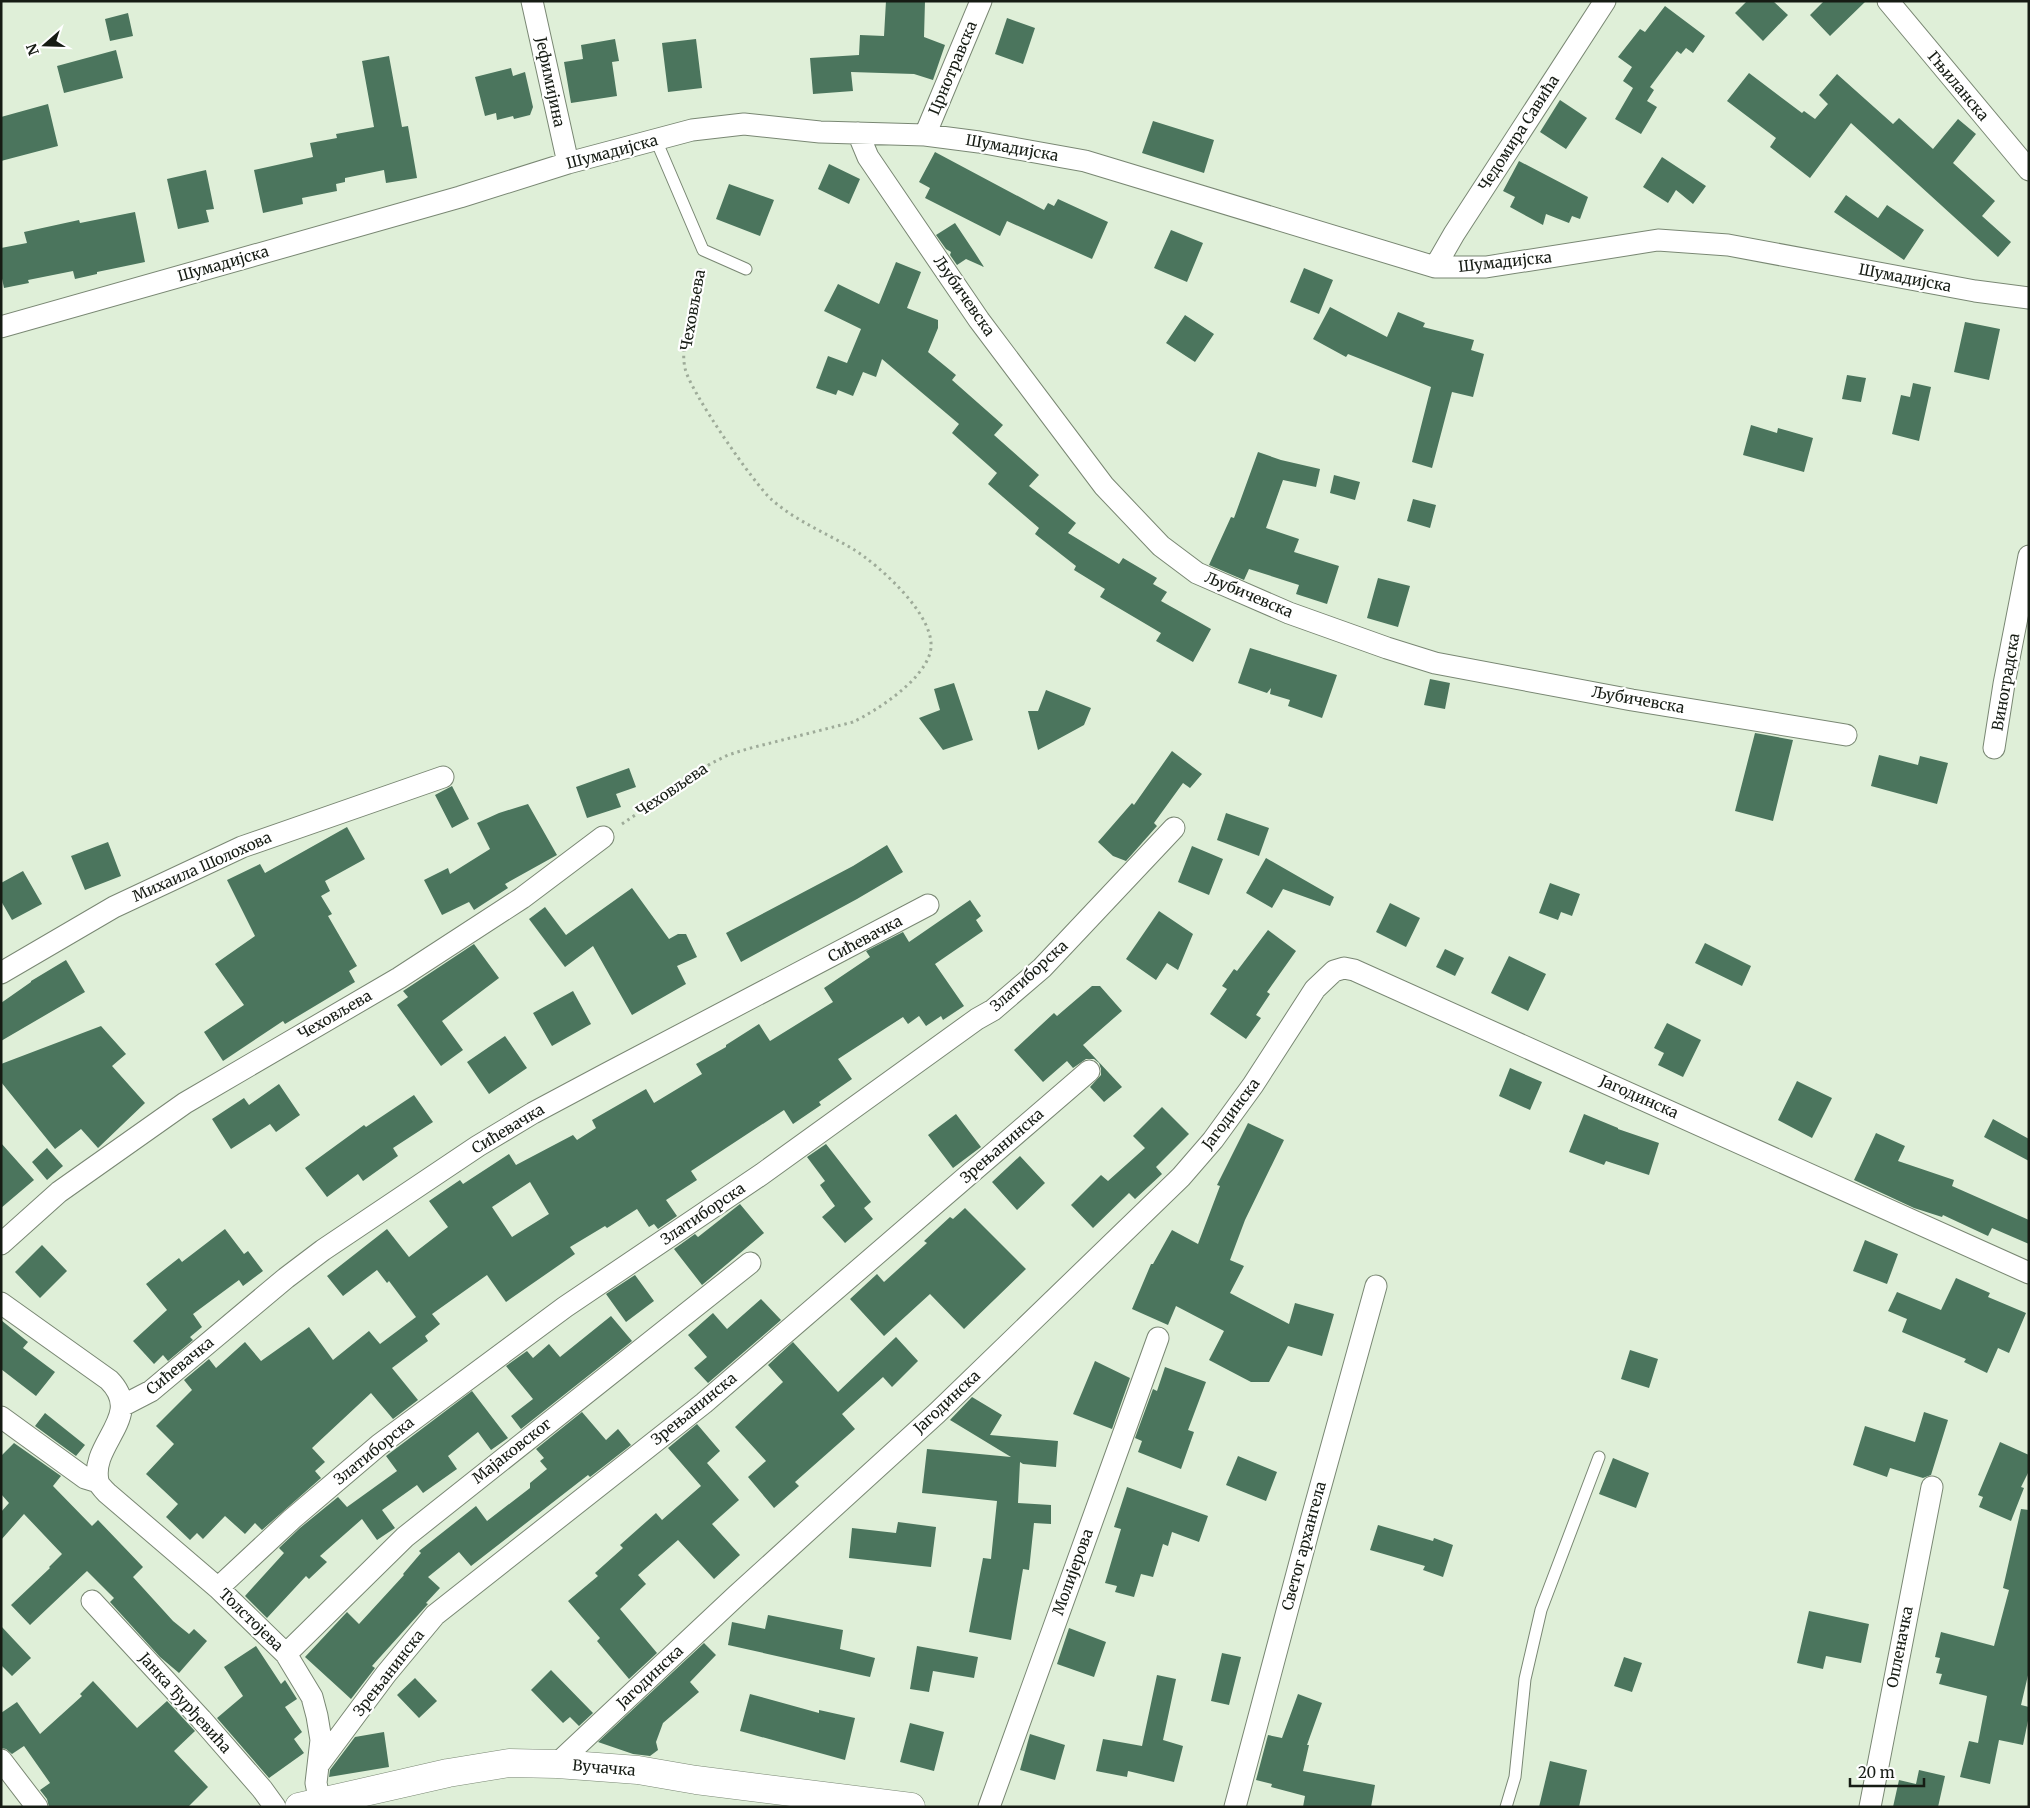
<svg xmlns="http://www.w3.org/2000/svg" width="2030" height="1808" font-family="Merriweather,serif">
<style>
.building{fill:#4b755d;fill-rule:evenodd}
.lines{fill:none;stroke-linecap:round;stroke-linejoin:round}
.lane-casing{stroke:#798773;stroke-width:13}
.street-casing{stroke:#798773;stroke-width:23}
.secondary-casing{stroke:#798773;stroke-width:29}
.path{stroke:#9eab99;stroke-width:3;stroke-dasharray:2.5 4;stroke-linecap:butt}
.lane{stroke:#fff;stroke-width:11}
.street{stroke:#fff;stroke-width:21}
.secondary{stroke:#fff;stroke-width:28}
.labels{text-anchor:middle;stroke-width:4.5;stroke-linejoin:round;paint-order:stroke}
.street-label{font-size:15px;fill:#161c14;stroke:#fff}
</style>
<rect width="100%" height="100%" fill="#dfefd8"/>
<path class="building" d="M886,1H925L924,37L945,45L933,80L914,74L851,72L853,91L813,94L810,58L859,55L860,35L884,36Z
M1747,1H1773L1788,15L1763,41L1735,13Z
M1824,1H1866L1830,36L1810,15Z
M1665,6L1705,36L1693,53L1686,48L1681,54L1677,51L1650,87L1654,90L1647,101L1657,107L1641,134L1615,119L1633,88L1623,81L1632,67L1618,57L1640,29L1645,32Z
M128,13L133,36L110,41L105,19Z
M1007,18L1035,28L1023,64L995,54Z
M615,39L619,61L612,62L617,96L571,103L564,62L583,59L581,45Z
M696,39L702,88L668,92L662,43Z
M116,50L123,78L64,93L57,66Z
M389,56L402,127L408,126L417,178L386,183L384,170L345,178V182L336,184L337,191L302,198L303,204L263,213L254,170L313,157L310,143L337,138L336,134L374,127L362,61Z
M511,68L513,76L525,72L533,107L530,115L514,119L513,116L497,120L496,113L485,116L475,77Z
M1749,73L1802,113L1804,111L1815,119L1828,104L1819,95L1837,74L1893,124L1899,118L1933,149L1958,119L1976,134L1953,163L1995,201L1982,216L2011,242L1998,257L1851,123L1810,178L1770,147L1776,138L1727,101Z
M1560,100L1587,118L1566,149L1540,132Z
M48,104L58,146L1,161V117Z
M1153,121L1214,140L1204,173L1142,153Z
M935,152L1044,210L1048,203L1054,206L1058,199L1108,222L1092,259L1007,221L1000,236L925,198L930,188L919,182Z
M1662,157L1706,186L1693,204L1676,190L1668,203L1643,187Z
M1519,161L1588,197L1580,219L1572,216L1569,223L1546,214L1543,225L1510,207L1515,197L1503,191Z
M829,164L860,179L849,204L818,189Z
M206,170L214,209L206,210L209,222L178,229L167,179Z
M729,184L774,200L760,236L716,219Z
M1846,195L1878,218L1887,205L1924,230L1904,260L1834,212Z
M135,212L145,262L97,272V274L75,279L73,271L28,280L29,283L4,288L1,274V248L27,243L24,232L79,220L80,223Z
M955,223L975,253L984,267L966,259L957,265L950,255L951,252L946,249L936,235Z
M1171,230L1203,243L1187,282L1154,268Z
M896,262L921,272L907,308L938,320V328L928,352L956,375L952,380L1003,425L994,435L1039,475L1029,486L1076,523L1068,533L1119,564L1123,558L1157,578L1153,584L1167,592L1161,601L1211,629L1193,662L1156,641L1161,633L1100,597L1105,589L1074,570L1076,566L1035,534L1039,528L988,484L997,473L952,433L959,424L882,359L876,377L863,372L853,396L838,390L836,395L816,388L828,356L847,363L861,329L824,311L838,284L879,304Z
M1304,268L1333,280L1319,314L1290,302Z
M1330,307L1387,337L1398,312L1425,323L1423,327L1474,340L1471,350L1484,354L1473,397L1452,392L1432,468L1412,462L1431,387L1348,354L1346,357L1313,339Z
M1185,315L1214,334L1195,362L1166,343Z
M1965,322L2000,329L1989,380L1954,372Z
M1847,375L1866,378L1861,402L1842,399Z
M1913,383L1931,387L1919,441L1892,434L1901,395L1910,397Z
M1751,425L1777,433L1778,428L1813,438L1804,472L1743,455Z
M1258,452L1281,460L1320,469L1316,487L1283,480L1266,528L1299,539L1294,552L1339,566L1327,604L1296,594L1299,585L1249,569L1244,580L1209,565L1231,517L1234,518Z
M1334,475L1360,482L1355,500L1330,493Z
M1413,499L1436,505L1430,528L1407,521Z
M1378,578L1410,586L1398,627L1367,618Z
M1250,648L1337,675L1322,718L1288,706L1290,700L1270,694L1271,688L1267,693L1238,683Z
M1430,679L1450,683L1445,709L1424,705Z
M954,683L973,740L943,750L919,718L940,710L934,689Z
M1046,690L1091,708L1084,725L1038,750L1028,711H1038Z
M1755,733L1793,740L1773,821L1735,811Z
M1172,751L1202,774L1190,788L1183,783L1154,823L1157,826L1126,861L1113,856L1098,842L1132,803L1134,805Z
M1879,755L1918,765L1920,756L1948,763L1937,804L1871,786Z
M629,768L636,787L616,794L621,807L587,818L576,787Z
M452,786L469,819L452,828L435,795Z
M528,804L557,855L505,884L508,888L474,910L469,902L442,915L424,880L448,868L450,874L490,849L477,823L499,813Z
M1226,813L1269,828L1259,856L1217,840Z
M347,827L365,859L325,881L330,891L321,896L332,914L328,916L357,966L349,971L355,982L285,1024L283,1021L223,1061L204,1032L244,1005L215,964L255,936L227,880L260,864L265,873Z
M108,842L121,876L85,890L71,856Z
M887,845L903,872L857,899L741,962L726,933L853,866Z
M1192,846L1223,859L1209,895L1178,882Z
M1266,858L1334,897L1330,906L1283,889L1272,908L1246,893Z
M23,871L42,904L12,920L1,901V883Z
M1550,883L1580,894L1572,916L1561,912L1558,920L1539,913Z
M632,888L669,939L678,934H686L697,957L677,966L686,984L632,1015L593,946L565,967L529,919L545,907L566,935Z
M970,900L981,916L976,920L983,931L935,964L964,1006L943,1020L941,1016L926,1026L919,1016L908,1024L903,1017L838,1059L852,1079L819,1102L821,1105L793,1124L784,1110L691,1171L697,1180L666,1200L677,1216L658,1229L654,1224L649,1227L637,1209L607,1228L605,1226L570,1247L575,1254L506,1302L487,1275L432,1314L440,1324L425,1336L428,1341L392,1368L418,1400L393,1419L371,1393L312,1448L325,1462L315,1471L321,1478L262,1530L255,1523L245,1534L225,1516L203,1539L197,1533L190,1540L166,1517L178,1504L146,1474L174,1444L156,1426L192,1390L184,1380L209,1359L216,1368L245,1342L261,1361L309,1327L333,1360L369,1331L380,1344L416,1317L389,1281L387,1283L377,1270L343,1296L327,1276L387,1229L409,1257L448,1227L429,1201L460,1180L463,1184L509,1154L516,1165L573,1135L577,1140L596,1128L592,1120L646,1089L654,1103L702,1074L696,1064L726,1047V1045L759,1024L770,1041L833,1002L824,988L870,957L866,951L903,932L909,942ZM530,1182L549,1214L512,1237L492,1207Z
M1390,903L1420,918L1406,947L1376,932Z
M1159,911L1193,934L1178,970L1167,963L1156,980L1126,959Z
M1268,930L1296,951L1267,992L1270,994L1256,1015L1261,1018L1246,1039L1210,1014L1227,989L1222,986L1234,969L1237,971Z
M1705,943L1751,966L1742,986L1695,963Z
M474,944L499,978L442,1021L463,1050L441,1066L397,1005L408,997L403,991Z
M1445,949L1464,958L1455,976L1436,967Z
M1509,956L1546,974L1528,1011L1491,993Z
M66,960L85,992L1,1041V1003L31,982V981Z
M1092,986H1100L1122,1011L1083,1045L1122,1087L1104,1102L1090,1087L1101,1075V1069L1099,1063L1094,1059H1086L1073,1068L1067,1061L1043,1082L1014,1050L1054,1013L1057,1016Z
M573,991L591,1024L552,1046L533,1013Z
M1667,1023L1701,1040L1683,1077L1658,1065L1664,1053L1654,1048Z
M101,1026L126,1054L112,1066L145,1103L98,1148L81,1129L55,1149L1,1082V1064Z
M505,1036L527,1068L489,1094L467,1062Z
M1510,1068L1542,1082L1530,1110L1499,1096Z
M1797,1081L1832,1098L1812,1138L1778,1120Z
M279,1084L300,1115L276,1132L270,1124L231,1149L212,1119L244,1098L249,1105Z
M414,1095L433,1122L393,1148L398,1156L363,1181L358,1174L327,1197L305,1168L364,1125L366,1127Z
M1162,1107L1189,1134L1156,1167L1162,1174L1135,1199L1129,1193L1093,1228L1071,1205L1101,1175L1108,1181L1145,1148L1133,1136Z
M956,1114L981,1147L953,1168L928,1135Z
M1584,1114L1618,1128V1129L1659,1143L1649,1175L1606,1161L1604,1165L1569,1152Z
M1993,1119L2029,1139V1161L1984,1137Z
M1248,1123L1284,1140L1245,1220L1230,1260L1244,1266L1230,1293L1289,1324L1295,1303L1334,1314L1322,1356L1288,1346L1269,1382H1251L1209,1360L1224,1331L1176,1306L1168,1325L1132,1309L1151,1264H1153L1172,1230L1198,1244L1220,1186L1217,1185Z
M1876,1133L1905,1146L1898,1161L1954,1180L1952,1186L2029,1220V1244L1992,1228L1988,1236L1943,1215L1942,1217L1914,1208L1854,1180Z
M1,1143L34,1180L1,1208Z
M826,1144L871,1202L864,1208L873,1219L845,1243L822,1217L835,1206L820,1185L825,1181L807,1157Z
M47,1148L63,1166L47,1180L32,1162Z
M1020,1156L1045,1183L1017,1210L992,1182Z
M740,1204L764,1233L702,1285L674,1249L695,1234L698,1237Z
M965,1208L1026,1269L964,1329L930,1294L884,1336L850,1299L877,1274L884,1282L927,1243L924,1241L950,1217L953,1219Z
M225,1229L244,1254L248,1251L263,1271L243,1286L239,1280L193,1314L202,1327L190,1337L193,1340L168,1361L163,1355L154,1364L133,1341L167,1310L146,1284L179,1258L182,1262Z
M1865,1240L1898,1254L1887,1284L1853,1271Z
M42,1245L67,1271L40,1298L15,1272Z
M635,1275L654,1301L626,1322L606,1294Z
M1956,1278L1990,1293L1988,1297L2026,1313L2009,1353L1998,1348L1987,1373L1964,1362L1966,1359L1902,1332L1907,1319L1888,1311L1897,1292L1941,1310Z
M761,1299L781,1320L708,1383L694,1368L707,1357L688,1335L713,1313L727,1329Z
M611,1316L632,1341L521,1429L511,1416L533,1399L506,1366L527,1351L533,1358L549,1344L560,1357Z
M1,1320L28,1342L23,1348L55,1372L36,1396L1,1369Z
M896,1337L918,1361L892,1387L883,1377L842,1414L855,1429L795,1482L799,1486L774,1508L748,1477L766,1461L735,1427L783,1382L768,1365L793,1342L838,1392Z
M1630,1350L1658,1359L1649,1388L1621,1379Z
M1095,1361L1130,1378L1112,1429L1073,1414Z
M1165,1367L1206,1382L1188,1430L1194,1432L1181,1469L1138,1452L1142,1441L1135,1438L1153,1389L1157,1391Z
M472,1391L508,1438L491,1450L478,1432L448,1456L457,1469L423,1493L417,1485L382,1510L395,1528L377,1540L362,1519L320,1556L327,1562L309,1579L306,1576L267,1618L245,1596L284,1553L279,1548L300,1528L338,1497L347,1507L397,1471L386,1456Z
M972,1397L1002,1415L990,1435L1058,1441L1056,1467L1023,1464L1020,1462L1018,1503L1051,1505V1524L1034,1523L1029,1570L1023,1569L1011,1640L969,1632L983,1558L991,1559L997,1501L922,1493L927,1449L1011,1457L950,1420Z
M582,1412L606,1440L618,1429L631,1445L590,1477L588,1475L471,1566L459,1552L428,1577L440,1588L426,1603L428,1604L372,1666L375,1668L351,1699L305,1657L347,1612L359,1624L404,1575L403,1574L421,1553L419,1551L476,1506L487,1521L530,1488V1483L547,1469L540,1461L544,1458L536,1449Z
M1924,1412L1948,1420L1931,1475L1923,1478L1890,1468L1887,1477L1853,1465L1865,1426L1915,1442Z
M45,1413L85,1445L76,1456L35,1426Z
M697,1424L720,1451L707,1463L739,1500L712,1524L740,1555L714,1579L678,1540L638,1575L646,1584L620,1609L657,1653L629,1679L597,1641L600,1638L568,1601L598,1576L595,1573L623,1548L620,1545L656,1513L662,1520L701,1486L668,1448Z
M2000,1442L2029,1455V1471L2021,1487L2024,1488L2011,1521L1979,1507L1983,1497L1978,1495Z
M14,1443L61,1476L53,1486L92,1526L98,1520L143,1567L133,1577L173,1621L189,1634L194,1629L207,1641L179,1673L160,1657L110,1602L114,1598L87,1571L30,1625L11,1605L50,1568L49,1567L62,1554L24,1514L1,1540V1512L9,1503L1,1494V1456Z
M1238,1456L1277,1472L1266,1501L1226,1485Z
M1613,1458L1649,1473L1636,1508L1599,1494Z
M1127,1487L1208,1516L1199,1542L1172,1532L1168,1546L1163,1544L1153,1577L1141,1574L1134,1597L1115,1592L1117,1586L1105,1583L1121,1529L1114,1527Z
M2021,1509L2029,1510V1671L2021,1705L2029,1707V1716L2023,1745L1999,1740L1990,1784L1960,1777L1969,1741L1978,1743L1987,1696L1939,1684L1942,1674L1936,1673L1940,1658L1935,1657L1941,1632L1994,1646L2009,1590L2003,1588Z
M898,1522L936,1527L931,1567L849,1558L852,1528L896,1533Z
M1378,1525L1433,1541L1434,1538L1453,1545L1443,1577L1423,1570L1425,1566L1370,1550Z
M1809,1611L1869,1624L1861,1663L1826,1656L1823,1669L1797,1663Z
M768,1615L843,1630L840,1649L875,1658L870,1677L728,1645L732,1622L765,1629Z
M1,1626L31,1658L12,1676L1,1665Z
M1069,1628L1106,1642L1094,1677L1057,1664Z
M704,1643L716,1655L690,1682L699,1692L663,1723L656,1742L658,1750L650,1756L633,1754L598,1742Z
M256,1646L281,1684L285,1680L297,1699L285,1707L302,1732L294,1739L304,1753L269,1778L217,1718L243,1696L224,1667Z
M917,1646L978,1657L974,1678L933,1671L929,1692L910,1689Z
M1222,1653L1241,1657L1229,1705L1211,1701Z
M1624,1657L1642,1663L1632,1692L1614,1686Z
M551,1670L593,1713L579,1726L570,1717L563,1723L531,1690Z
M1157,1675L1176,1679L1163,1740L1183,1746L1174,1782L1128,1771L1127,1777L1096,1771L1103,1739L1142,1746Z
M415,1678L437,1701L419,1718L397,1695Z
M93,1681L137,1728L167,1701L195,1731L174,1751L208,1787L188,1807H49L47,1799L40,1790L50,1783L24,1746L12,1754L6,1749L1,1748V1713L17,1702L40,1734L82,1696L80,1694Z
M750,1694L819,1713V1710L855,1718L845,1760L740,1731Z
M1298,1694L1322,1703L1307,1745H1309L1303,1771L1375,1785L1371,1807H1303L1305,1796L1271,1787L1272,1784L1256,1780L1268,1735L1282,1738Z
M910,1723L944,1732L934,1771L900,1762Z
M384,1732L389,1767L329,1777L330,1770L355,1737Z
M1030,1734L1065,1745L1055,1780L1020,1770Z
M1550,1761L1587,1770L1579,1807H1539Z
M1919,1770L1945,1776L1938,1807H1893L1899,1780L1916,1784Z"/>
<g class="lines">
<defs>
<path id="lane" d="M656,140L703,250L746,269
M1506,1807L1515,1777L1525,1679L1541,1610L1599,1457"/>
<path id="street" d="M532,1L568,163
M1888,1L2029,170
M858,133L868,157L979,320L1104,486L1161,546L1197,573L1289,613L1387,648L1435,663L1632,700L1846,735
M925,135L981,1
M1435,267L1454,234L1605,1
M1,327L460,197L568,163L692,130L744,124L820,132L925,135L979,142L1085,161L1435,267H1486L1658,240L1728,245L1975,291L2029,298
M1994,748L2004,684L2029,556
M1,973L114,907L242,847L443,777
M1,1244L59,1192L185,1103L399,978L522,898L603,837
M1,1303L109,1380C145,1416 90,1443 98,1481C99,1485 104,1490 107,1493L218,1588L286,1654L312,1697L317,1716L321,1740L316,1783L321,1807
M122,1406L151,1391L286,1278L323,1250L478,1146L533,1113L608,1073L928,905
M1,1417L85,1478L98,1482
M218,1588L292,1519L379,1445L565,1307L762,1174L977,1019L993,1010L1042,968L1174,828
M92,1601L201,1719L262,1789L275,1807
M286,1654L405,1537L750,1263
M1,1760L37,1807
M319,1764L386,1674L435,1615L704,1403L1089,1071
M557,1764L736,1596L937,1413L1181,1177L1213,1140L1253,1085L1315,989L1334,971L1344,968L1354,970L2029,1273
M989,1807L1158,1338
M1235,1807L1311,1521L1376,1286
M1870,1807L1932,1487"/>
<path id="secondary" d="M299,1807L448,1773L509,1763L557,1764L638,1770L696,1780L911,1807"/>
</defs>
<use href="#lane" class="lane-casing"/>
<use href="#street" class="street-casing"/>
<use href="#secondary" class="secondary-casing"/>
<path class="path" d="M622,824L710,764L728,755L747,749L853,722C878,710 922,681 930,653C940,619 879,565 853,549C826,533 796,521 772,500C754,484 689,390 685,368C680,346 691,326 696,306C698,294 699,280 700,268"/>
<use href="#lane" class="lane"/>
<use href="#street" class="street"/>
<use href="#secondary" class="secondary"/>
</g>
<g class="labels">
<g class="street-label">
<text transform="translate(953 68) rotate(-67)" y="5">Црнотравска</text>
<text transform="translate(550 82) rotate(78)" y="5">Јефимијина</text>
<text transform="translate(1958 86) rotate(50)" y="5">Гњиланска</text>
<text transform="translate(1519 133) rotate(-57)" y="5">Чедомира Савића</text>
<text transform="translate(1012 148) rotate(10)" y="5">Шумадијска</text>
<text transform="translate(612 152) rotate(-15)" y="5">Шумадијска</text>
<text transform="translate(1505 262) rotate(-6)" y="5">Шумадијска</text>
<text transform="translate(223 264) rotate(-16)" y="5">Шумадијска</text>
<text transform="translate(1905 278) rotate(11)" y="5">Шумадијска</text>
<text transform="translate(964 296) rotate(55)" y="5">Љубичевска</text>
<text transform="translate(693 310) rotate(-80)" y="5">Чеховљева</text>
<text transform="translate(1249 595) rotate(23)" y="5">Љубичевска</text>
<text transform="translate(2006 682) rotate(-80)" y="5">Виноградска</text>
<text transform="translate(1638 700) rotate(10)" y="5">Љубичевска</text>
<text transform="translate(672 790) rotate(-34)" y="5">Чеховљева</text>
<text transform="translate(202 867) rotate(-24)" y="5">Михаила Шолохова</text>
<text transform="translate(865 939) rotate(-28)" y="5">Сићевачка</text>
<text transform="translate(1029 976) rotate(-42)" y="5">Златиборска</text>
<text transform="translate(335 1015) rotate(-30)" y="5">Чеховљева</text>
<text transform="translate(1639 1097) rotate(24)" y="5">Јагодинска</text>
<text transform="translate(1231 1114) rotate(-53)" y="5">Јагодинска</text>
<text transform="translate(508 1129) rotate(-31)" y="5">Сићевачка</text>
<text transform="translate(1002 1146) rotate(-41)" y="5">Зрењанинска</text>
<text transform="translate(703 1214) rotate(-34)" y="5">Златиборска</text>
<text transform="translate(180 1366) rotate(-39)" y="5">Сићевачка</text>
<text transform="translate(947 1402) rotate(-43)" y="5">Јагодинска</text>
<text transform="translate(694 1409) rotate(-39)" y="5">Зрењанинска</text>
<text transform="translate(374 1451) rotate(-39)" y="5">Златиборска</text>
<text transform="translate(512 1451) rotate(-38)" y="5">Мајаковског</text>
<text transform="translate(1304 1546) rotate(-75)" y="5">Светог архангела</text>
<text transform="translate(1073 1572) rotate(-70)" y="5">Молијерова</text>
<text transform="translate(251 1620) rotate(44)" y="5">Толстојева</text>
<text transform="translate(1900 1647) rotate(-79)" y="5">Опленачка</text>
<text transform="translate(389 1673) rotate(-52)" y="5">Зрењанинска</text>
<text transform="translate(650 1677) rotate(-43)" y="5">Јагодинска</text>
<text transform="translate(185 1703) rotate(48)" y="5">Јанка Ђурђевића</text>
<text transform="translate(604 1768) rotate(5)" y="5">Вучачка</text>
</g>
</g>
<rect width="2030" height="1808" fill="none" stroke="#161c14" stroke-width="5"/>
<g transform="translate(45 45) rotate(250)" stroke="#ffffff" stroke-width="4" paint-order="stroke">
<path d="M0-4L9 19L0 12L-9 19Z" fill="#161c14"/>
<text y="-8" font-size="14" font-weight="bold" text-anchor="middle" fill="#161c14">N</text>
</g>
<path d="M1850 1778v8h74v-8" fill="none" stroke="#161c14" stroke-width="2.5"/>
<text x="1858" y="1778" font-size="15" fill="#161c14" stroke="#ffffff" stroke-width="4" paint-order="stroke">20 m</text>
</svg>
